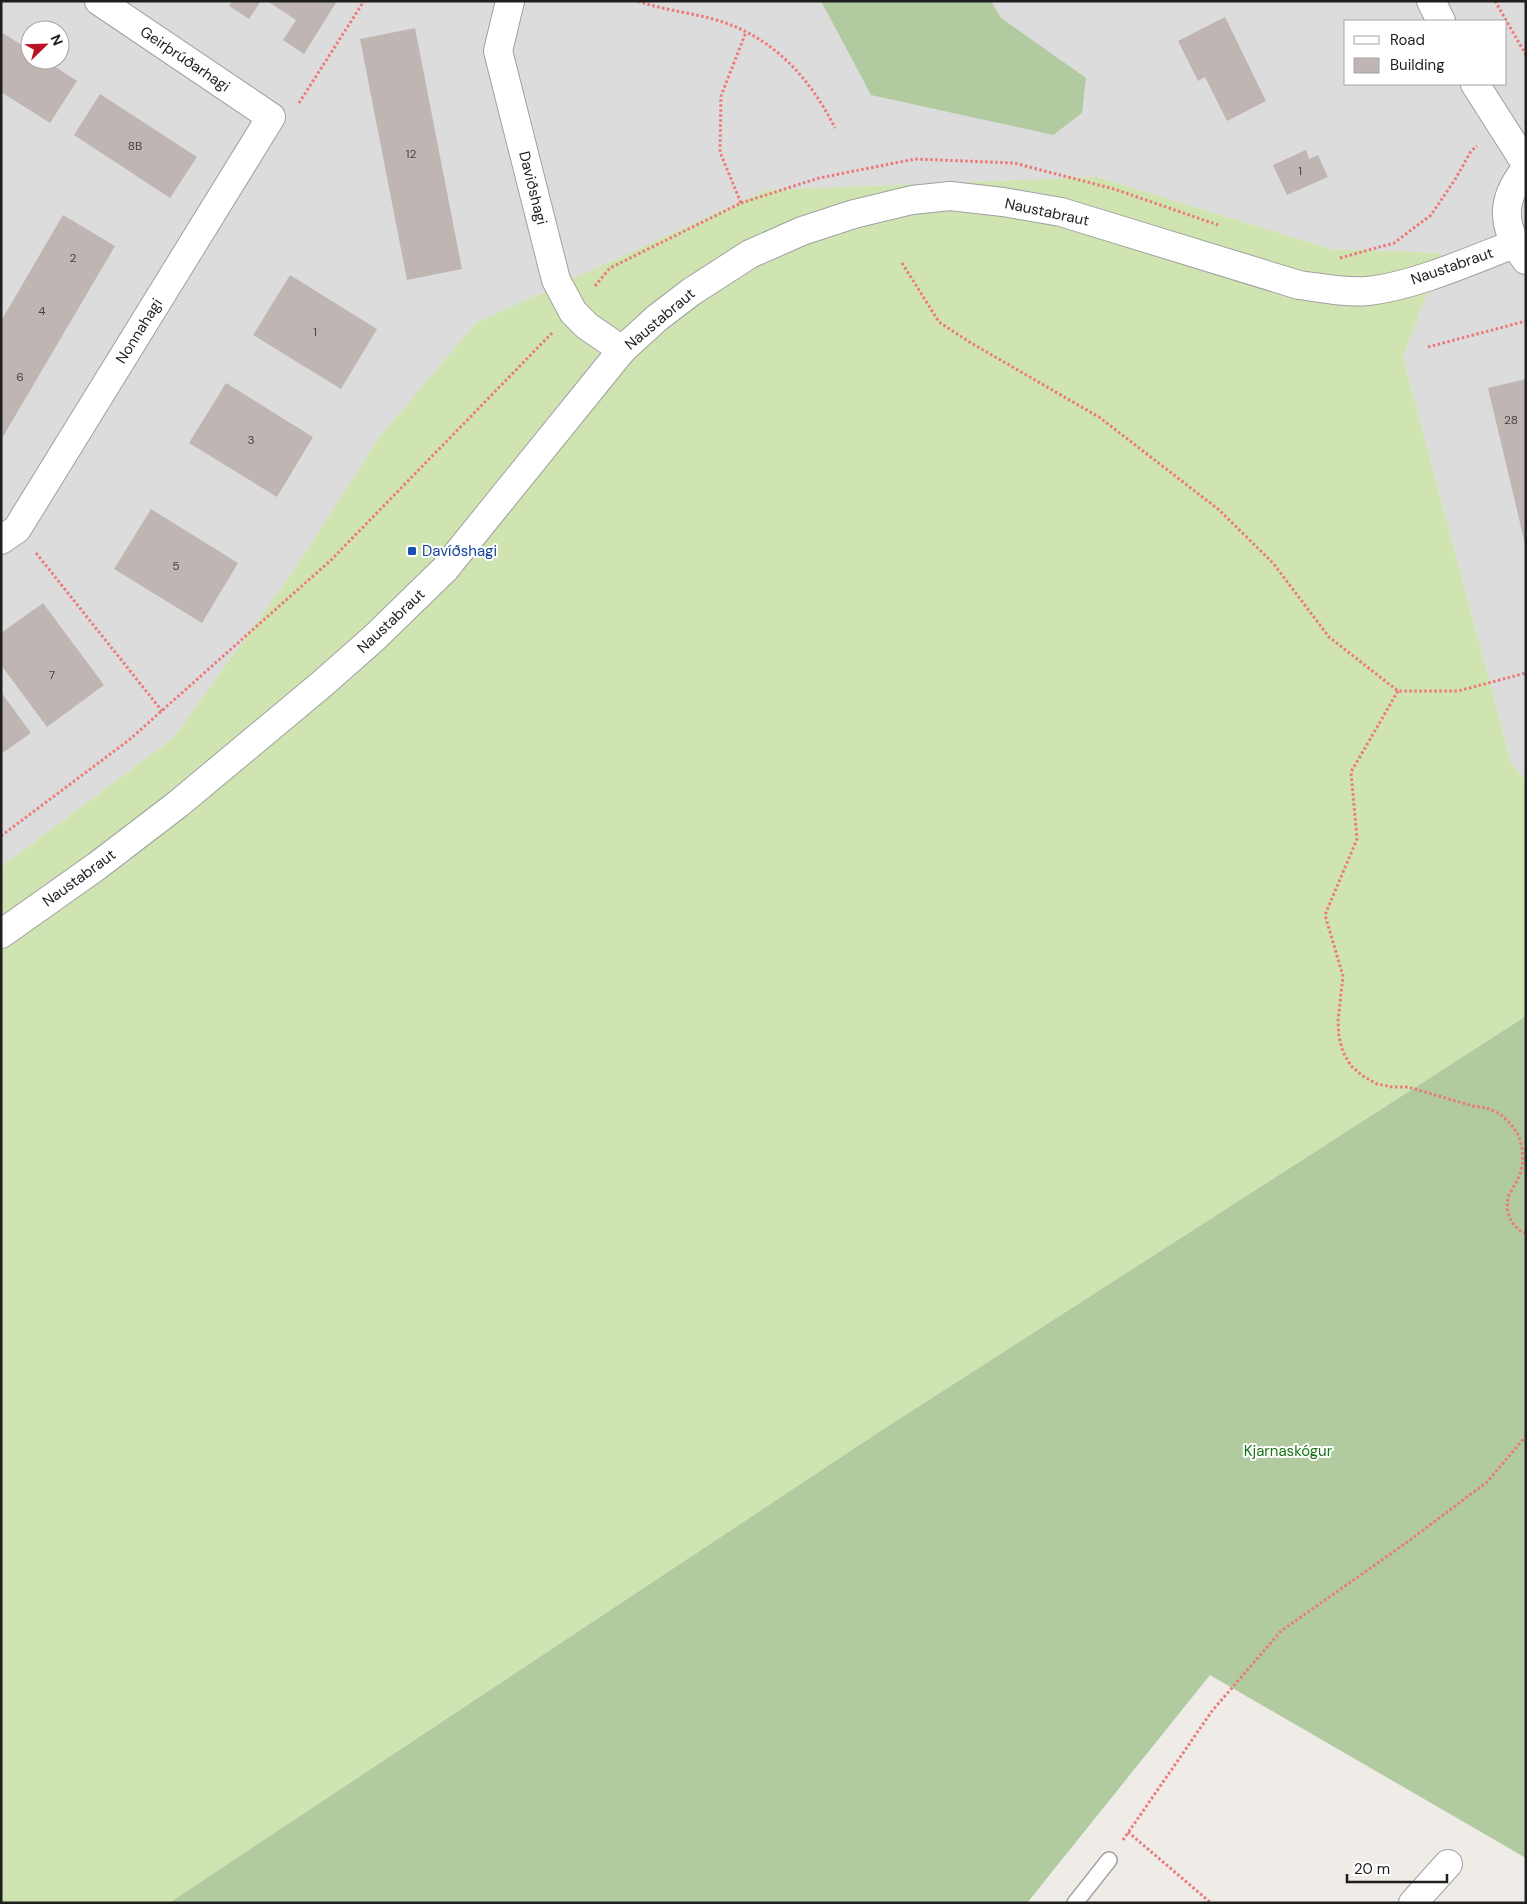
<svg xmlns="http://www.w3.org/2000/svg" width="1527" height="1904" font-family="'DM Sans',sans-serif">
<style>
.residential{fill:#dddcdc;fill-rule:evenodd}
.grass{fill:#d0e4b1}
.forest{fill:#b1ca9f}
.building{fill:#bfb6b3}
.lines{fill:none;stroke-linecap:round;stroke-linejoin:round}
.service-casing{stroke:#a0a0a0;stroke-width:18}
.minor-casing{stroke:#a0a0a0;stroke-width:30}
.tertiary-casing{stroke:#a0a0a0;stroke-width:30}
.path{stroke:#ed797a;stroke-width:3;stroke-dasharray:2.5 2.5;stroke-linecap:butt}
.service{stroke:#fff;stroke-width:15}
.minor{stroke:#fff;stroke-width:28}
.tertiary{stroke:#fff;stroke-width:28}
.transit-dot{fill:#1a4fb4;stroke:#fff;stroke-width:2}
.labels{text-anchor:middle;stroke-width:4;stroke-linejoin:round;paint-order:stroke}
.number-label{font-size:12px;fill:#474544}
.street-label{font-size:15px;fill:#1f1f1f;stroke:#fff}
.transit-label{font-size:15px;fill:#164399;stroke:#fff;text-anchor:start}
.park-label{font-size:15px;fill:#197416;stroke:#fff}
</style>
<rect width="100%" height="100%" fill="#efebe6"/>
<path class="residential" d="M1,1H1526V780L1511,762L1403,357L1442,253L1331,249L1097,177L767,190L476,323L380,436L295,569L173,738L1,867ZM1346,21H1506V84H1346ZM30,30H60V60H30Z"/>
<path class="grass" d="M1097,177L1331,249L1442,253L1403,357L1511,762L1526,780V1015L1520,1020L879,1432L169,1903H1V867L173,738L295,569L380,436L476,323L767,190Z"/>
<path class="forest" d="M821,1H991L1001,18L1086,78L1082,113L1053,135L871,95Z
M1526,1015V1858L1210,1675L1027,1903H169L879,1432L1520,1020Z"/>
<path class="building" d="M232,1H261L249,19L229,6Z
M267,1H337L304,54L283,40L296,20Z
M1225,17L1266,101L1227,121L1205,77L1198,81L1178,41Z
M415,28L462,269L407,280L360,39Z
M1,32L30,50V60H45L77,81L50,123L1,92Z
M100,94L197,157L170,198L74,135Z
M1306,150L1309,159L1318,155L1328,177L1287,195L1273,165Z
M63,215L115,246L1,440V321Z
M290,275L377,329L341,389L253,335Z
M1526,379V544H1525L1488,388Z
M226,383L313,437L277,497L189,443Z
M151,509L238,563L202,623L114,569Z
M43,603L104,685L47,727L1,665V633Z
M1,692L31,733L1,754Z"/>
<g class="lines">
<defs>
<path id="service" d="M1075,1903L1109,1860"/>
<path id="minor" d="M510,1L498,51L556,280L573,312L587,326L622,350
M1431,1L1441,21
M1475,84L1526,164
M1,540L17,529L271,117L99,1
M1413,1903L1448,1864"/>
<path id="tertiary" d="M1526,169C1499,201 1502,228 1526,260
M1,934L97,866L178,804L322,684L373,639L445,569L622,350L657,318L691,292L750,254L802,231L854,214L912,200L950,196L1003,202L1061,212L1299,285C1321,288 1345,293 1368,291C1414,286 1470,261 1514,244"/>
</defs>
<use href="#service" class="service-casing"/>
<use href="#minor" class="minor-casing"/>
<use href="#tertiary" class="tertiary-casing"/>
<path class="path" d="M638,1C662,10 688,12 713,19C771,35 809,76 835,128
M1495,1L1526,55
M299,103L364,1
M741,203L819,178L915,159L1014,163L1114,189L1218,225
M1340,258L1394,243L1431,215L1456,178L1471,151L1477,146
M902,263L939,322L971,343L1099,417L1218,509L1273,563L1329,637L1398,691H1458L1526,673
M595,286L610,268L741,203L720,152L721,96L746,32
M1428,347L1526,321
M36,553L162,711
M1398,691L1351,772L1357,839L1325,915L1343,976L1338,1021L1339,1037L1343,1052L1351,1066L1363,1076L1377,1084L1392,1087H1408L1473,1106L1487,1108L1500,1114L1511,1124L1519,1136L1522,1149L1523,1162L1520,1175L1508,1197L1507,1209L1511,1221L1519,1230L1526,1234
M1,836L129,740L331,560L552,333
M1128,1832L1211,1903
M1123,1840L1212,1711L1281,1631L1406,1543L1487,1482L1526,1436"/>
<use href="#service" class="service"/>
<use href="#minor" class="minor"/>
<use href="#tertiary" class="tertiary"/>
</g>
<rect class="transit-dot" x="407" y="546" width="10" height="10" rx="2.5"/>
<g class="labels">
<g class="number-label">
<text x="135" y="150">8B</text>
<text x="411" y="158">12</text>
<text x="1300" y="175">1</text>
<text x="73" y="262">2</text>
<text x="42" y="315">4</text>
<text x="315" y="336">1</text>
<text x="20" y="381">6</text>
<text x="1511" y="424">28</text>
<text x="251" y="444">3</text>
<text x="176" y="570">5</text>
<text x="52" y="679">7</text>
</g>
<g class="street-label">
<text transform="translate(185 59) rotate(34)" y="5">Geirþrúðarhagi</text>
<text transform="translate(533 188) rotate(76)" y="5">Daviðshagi</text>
<text transform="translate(1047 212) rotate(12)" y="5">Naustabraut</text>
<text transform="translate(1452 266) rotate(-19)" y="5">Naustabraut</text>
<text transform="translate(660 319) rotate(-40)" y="5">Naustabraut</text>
<text transform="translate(139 331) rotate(-58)" y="5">Nonnahagi</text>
<text transform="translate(391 621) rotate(-43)" y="5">Naustabraut</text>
<text transform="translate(79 878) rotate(-36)" y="5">Naustabraut</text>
</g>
<g class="transit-label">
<text x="422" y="556">Davíðshagi</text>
</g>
<g class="park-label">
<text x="1288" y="1456">Kjarnaskógur</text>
</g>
</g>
<rect width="1527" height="1904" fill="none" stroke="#1f1f1f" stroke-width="5"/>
<rect x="1344" y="20" width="162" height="65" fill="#ffffff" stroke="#a5a5a5"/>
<rect x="1354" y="36" width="25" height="8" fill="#ffffff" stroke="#a5a5a5"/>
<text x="1390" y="45" font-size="15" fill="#1f1f1f">Road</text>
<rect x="1354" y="58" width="25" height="15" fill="#bfb6b3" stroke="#a5a5a5"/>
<text x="1390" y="70" font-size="15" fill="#1f1f1f">Building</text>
<g transform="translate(45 45) rotate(67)"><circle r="24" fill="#ffffff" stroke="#a5a5a5"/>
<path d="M0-4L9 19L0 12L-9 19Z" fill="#bc1226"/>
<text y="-8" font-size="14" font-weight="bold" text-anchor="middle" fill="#1f1f1f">N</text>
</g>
<path d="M1347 1874v8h100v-8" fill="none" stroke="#1f1f1f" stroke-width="2.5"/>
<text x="1354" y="1874" font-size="15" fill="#1f1f1f" stroke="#ffffff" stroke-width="4" paint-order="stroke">20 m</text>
</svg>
